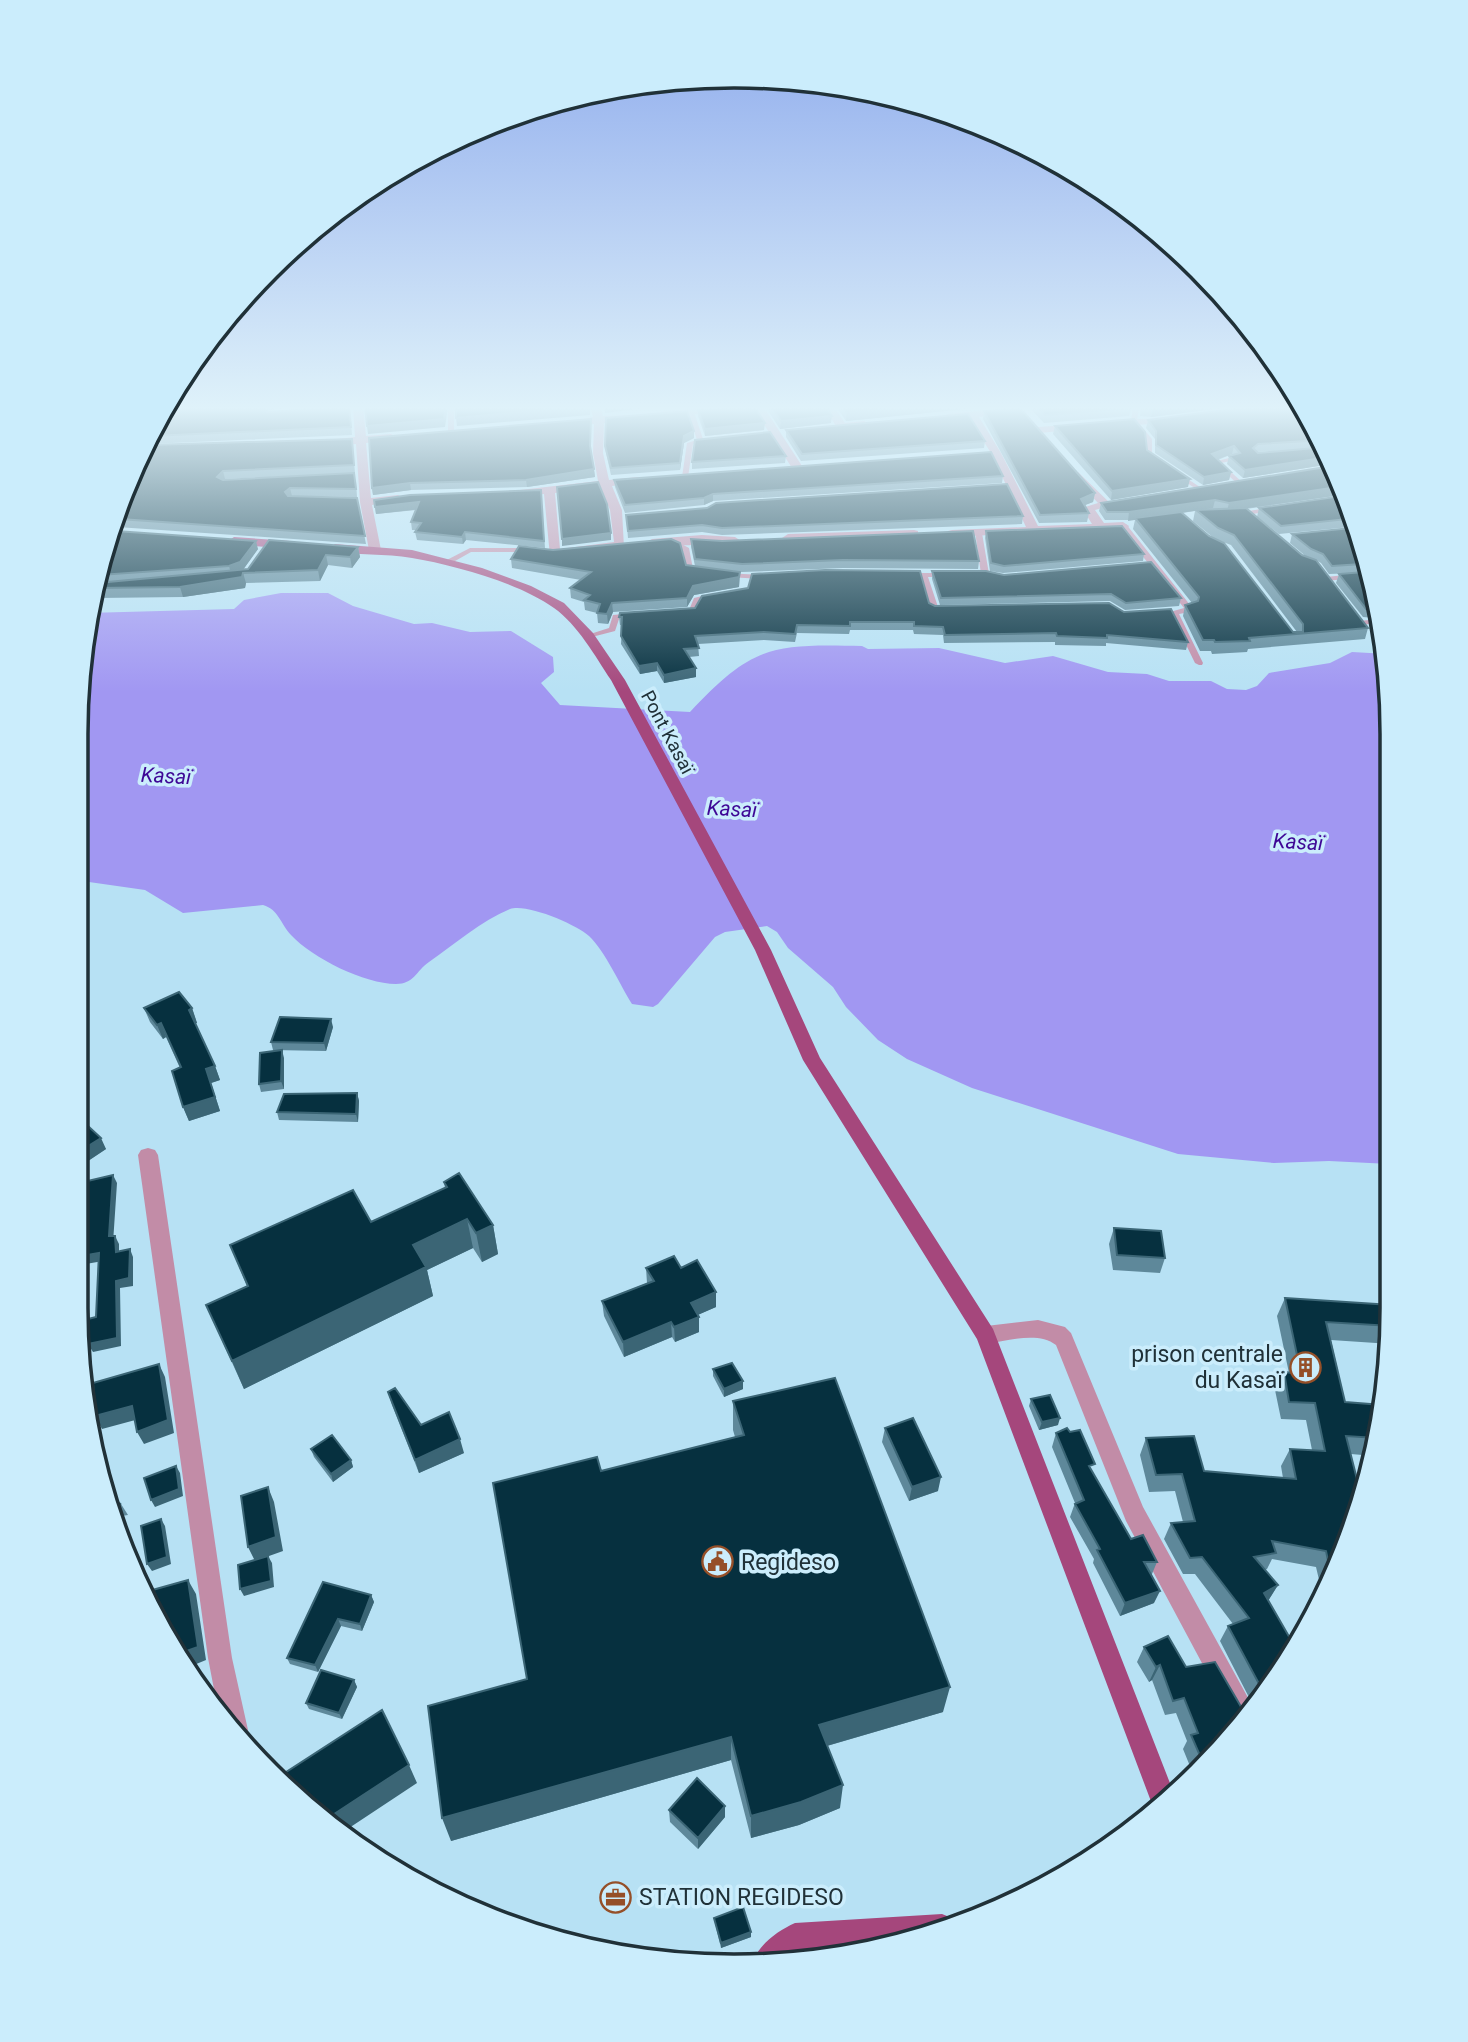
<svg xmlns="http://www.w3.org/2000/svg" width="1468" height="2042" font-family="Roboto,sans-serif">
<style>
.water{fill:#a197f2}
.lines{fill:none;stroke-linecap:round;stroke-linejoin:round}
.service{fill:#c28ca7;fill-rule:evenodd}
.minor{fill:#c28ca7;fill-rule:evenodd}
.primary{fill:#a5477c;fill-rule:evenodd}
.wall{fill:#5e889a;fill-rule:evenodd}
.shaded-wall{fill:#3b6575}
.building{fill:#06303f;stroke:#3b6575;stroke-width:2}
.labels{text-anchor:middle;stroke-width:7;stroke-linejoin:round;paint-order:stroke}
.street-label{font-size:19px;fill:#203138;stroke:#cbedfc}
.water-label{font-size:21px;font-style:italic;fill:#3e0896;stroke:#cbedfc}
.near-poi-label{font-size:23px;fill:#203138;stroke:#cbedfc;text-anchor:start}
.rim{fill:none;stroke:#203138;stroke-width:3.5}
</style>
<rect width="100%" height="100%" fill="#b7e1f4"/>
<path class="water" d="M281,593H328L353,606L414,624L432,623L470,632L511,631L553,657L554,672L541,683L560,705L690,712C753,645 772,644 862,646L868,649L939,648L1005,663L1053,656L1108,672L1147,674L1169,681H1211L1227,689L1246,690L1257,686L1269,673L1330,663L1352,652L1387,654L1390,1164L1329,1161L1274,1163L1178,1154L972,1088L907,1059L878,1040L846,1007L833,987L788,948L777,932L767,926L725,932L715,937L658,1004L653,1007L632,1004C620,985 605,951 589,936C576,924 526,903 510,909C481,921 455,944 429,962C416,971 414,984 396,984C365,984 312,958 291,935C280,923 279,910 263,905L183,913L145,890L75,880V734L87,613L234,609L244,600Z"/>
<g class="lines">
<path class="service" d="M172,406H178V420L157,423L158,419L173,417Z
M448,406H454V433L451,435L448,433Z
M686,406H692L703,439L710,438L713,440L693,444L688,477L685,479L682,477L687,443L697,440Z
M1133,406H1139L1137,421L1152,439V454L1159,459V461H1155L1146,455V439L1131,421Z
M1233,457L1236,459L1235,460L1221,463L1242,482V484H1238L1213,462Z
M1178,473L1180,474L1203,489L1198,490L1176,476L1175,475Z
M1273,507L1275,508V510L1237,517L1234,515L1237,513Z
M1120,524H1126L1194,610L1190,612L1179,614L1203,663L1202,665H1199L1195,663L1170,612L1184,608L1120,528Z
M975,531L982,533L989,574L985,576L981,574Z
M666,539H672L689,548L693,569L700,570V574L687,572L683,551L666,543Z
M470,548H529L533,550L529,552H471L448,565L441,563Z
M724,573L763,575L767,577L763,579L727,577L723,575Z
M905,573H948L949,575L945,577H928L938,607H947V611L932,612L921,577H908L904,575Z
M1364,573L1365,577L1326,581L1322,579L1326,577Z
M714,593L718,595L717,597L700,601L695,614L684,616L680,614L689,610L694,598Z
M633,613L637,615L636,617L619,619L615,631L588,638L584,636L609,628L613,615Z
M1378,619L1379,623L1360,625L1356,623L1360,621Z"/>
<path class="minor" d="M353,406H363L366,436L391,434L396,437L391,440L366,443L371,498L398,495L404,498L372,505L381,550L375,554L369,550L360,502L356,444L328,446L323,443L328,440L355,437Z
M590,406H600L603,416L632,415V419L604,423L603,453L609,480L638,477L644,480L638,483L612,486L622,510L624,548L550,556L544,494L520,496L514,493L520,490L598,481L593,453L594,424L569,426L564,423L593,417ZM601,488L610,510L614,542L560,549L555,493Z
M713,406H763L804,469L802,471H794L754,409L663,417L658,414L663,411Z
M823,406H833L845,423L864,421L869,424L864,427L838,429Z
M1007,408L1012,411L1011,413L979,417L1001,453L1038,526L1092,524L1082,508L1098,503L1072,475L1078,472L1112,505L1095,510L1104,523L1123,522L1129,526L1127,529L948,537V531L952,530L1026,527L991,453L969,418L948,420L943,417L948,414Z
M1175,418V422L1171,423L1112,426L1107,423L1112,420Z
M1077,424L1082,427L1081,429L1039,433L1034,430L1039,427Z
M914,530L918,531V537L788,542L782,538L788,534Z
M702,535L735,537L741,541C736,545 666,545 652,547L646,543L652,539Z
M148,1148L155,1150L158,1155L232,1658L248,1730L244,1739L218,1710L208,1658L138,1155L141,1150Z
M1038,1320L1065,1327L1071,1333L1143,1507L1252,1705L1255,1711L1241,1726L1234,1723L1126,1521L1056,1345C1038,1331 1007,1341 986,1344L979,1341L975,1335L979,1329L986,1326Z"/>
<path class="primary" d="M234,537L290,541L296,545L290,549L230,544L228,541Z
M335,544L412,550L482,568L531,586L564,603L593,633L625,680L771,950L820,1058L993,1329L1175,1796L1155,1812L977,1339L803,1060L755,950L611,680C595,656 578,625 554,608C519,583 454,565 412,558C385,553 357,556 331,551L329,548Z
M942,1914L952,1918L955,1925L876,1946L800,1951L789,1960L754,1959C761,1943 779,1930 795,1923Z"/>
</g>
<path class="wall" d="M163,406L170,415L269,410L267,412L350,406L352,435L149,444Z
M765,406H826L831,423L780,429Z
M836,406H995L846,421Z
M1028,406H1132L1129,416L1044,423Z
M1141,406H1238L1151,417L1140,416Z
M1301,406L1325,443L1331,464L1243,478L1227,464L1229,456L1232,454L1218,460L1231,472L1229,480L1203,485L1155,453V439L1146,428L1148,420ZM1289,450L1258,453L1257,452Z
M698,410L764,430L705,436L698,416Z
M984,411L1095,493L1093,502L1085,505L1089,513L1087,522L1039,523L983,419Z
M591,419V449L595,477L527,487L411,490L373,495L372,488Z
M1055,426L1147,450L1188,487L1111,500L1053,434Z
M786,430L985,441L984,448L801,461L786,437Z
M694,438L684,443L680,470L611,475L606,453L605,446Z
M352,439L355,473L225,479L224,480L356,481L357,497L292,496L357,498L366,544L117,527L148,445Z
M786,456L785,463L692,469V462Z
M1332,466L1341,495L1246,509L1302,555L1308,558L1290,543L1292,534L1351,528L1384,636L1374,638L1375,633L1370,627L1373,618H1375L1363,617L1336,583L1339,574L1356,573L1329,574L1321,563L1316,560L1368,628L1365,639L1248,649L1247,652L1212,654L1211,651H1200L1183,616L1185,605L1192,603L1133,529L1135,520H1105L1099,511L1101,503ZM1195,511L1193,521L1215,539L1231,545L1297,632H1293L1182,513Z
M1003,476L1002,483L713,501L704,505L625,513L615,487L614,480Z
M541,490L545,548L466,540L463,544L417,540L415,532L417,530H412L411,522L416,510L376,514L374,500Z
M1341,496L1350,527L1279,534L1257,517L1259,508Z
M626,515L1023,516L1022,524L722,535L702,532L628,538Z
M116,531L258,549L243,570L358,547L360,557L352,568L328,565L320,581L246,583L245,588L183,597L97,598L94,589Z
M986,531L1144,554L1143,561L1003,573L990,571L985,538Z
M691,539L979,561L978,569L843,568L742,572L719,569L740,572L739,587L694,595L687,607L613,612L608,624L598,623L597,613L585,610L584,602L571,598L570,588L581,580L512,568L511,559L695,566L691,547Z
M932,571L1004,575L1181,598L1179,606L1125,610L1110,601L940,605L932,579Z
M929,603L935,606L1124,612L1188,642L1186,650L1106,643V646L1055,645V642L944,643L943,635L914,634L913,630H850L849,634L797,633L795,642L764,640L698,644L699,656L689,657L696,668V677L664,683L657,671L640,674L621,644L622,625H620L619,617Z
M144,1008H192L197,1023H195L215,1066L220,1080L211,1083L220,1111L189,1121L183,1107L180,1068L166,1037L163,1039L150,1022Z
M333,1027L326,1051L273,1050L271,1042Z
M284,1058V1089L261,1092L259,1084Z
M357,1093L359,1101L358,1122L279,1120L277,1112Z
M75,1114L106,1149L82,1165L75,1158Z
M444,1182L493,1225L498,1254L482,1262L473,1248L427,1270L433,1296L244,1389L206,1305L247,1286L230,1245L371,1222L445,1188Z
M1114,1228L1165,1258L1160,1273L1113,1270L1109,1244Z
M646,1268H681L716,1307L697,1315L699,1317V1332L675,1342L672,1337L624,1357L604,1316L602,1301L647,1283Z
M1285,1298L1391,1305V1344L1331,1340L1345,1402L1382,1405L1374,1456L1351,1454L1362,1499L1324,1601L1316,1567L1272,1559L1267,1569L1265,1570L1278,1585L1268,1601L1295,1647L1256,1709L1194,1776L1183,1749L1187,1741L1176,1713L1165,1715L1152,1680L1149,1682L1137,1662L1144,1647L1186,1667L1247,1717L1255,1709L1220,1641L1228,1626L1233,1624L1195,1574H1183L1164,1539L1171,1523L1183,1522L1175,1491L1149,1492L1140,1455L1146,1438L1204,1471L1283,1478L1281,1466L1290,1449L1312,1450L1306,1420L1281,1419L1275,1390L1284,1372L1289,1373L1277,1316Z
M713,1369L743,1389L724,1397L713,1376Z
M388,1392L421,1425L464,1453L419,1473L392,1405Z
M1031,1399L1058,1425L1039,1430L1029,1406Z
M733,1401L943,1712L827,1746L840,1808L799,1825L751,1838L731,1760L451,1841L527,1679L601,1471L735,1437L733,1430Z
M885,1428L938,1491L909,1501L882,1442Z
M1056,1433L1092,1472L1131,1539L1157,1562L1152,1574L1154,1603L1120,1616L1093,1563L1094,1559L1070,1517L1075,1503L1052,1447Z
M311,1449L351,1460L353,1467L333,1482L314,1457Z
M107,1500L121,1504L128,1515L115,1517Z
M323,1582L371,1595L374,1602L362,1631L341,1626L318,1672L290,1664L287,1658Z
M354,1680L357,1687L342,1719L309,1709L306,1703Z
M725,1806V1817L698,1849L670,1822L669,1810Z
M714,1918L751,1937L721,1948L715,1923Z"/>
<path class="shaded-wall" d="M168,406H170V415L159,417L162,408Z
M262,406H317L269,410L264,414Z
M446,406H448L445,427L368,434L367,426Z
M590,406V415L457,426L456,418Z
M605,406H661L605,413Z
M917,406H995L846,421L847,413Z
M1177,406H1238L1151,417L1153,409Z
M832,416L831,423L780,429L781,421Z
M765,423L764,430L705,436V429Z
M694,431V438L684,443L680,470V463L684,436Z
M1234,446L1232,454L1210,462L1212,454Z
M1329,457L1331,464L1243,478L1245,470Z
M594,469L595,477L527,487L526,480Z
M223,471L225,479L220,485L217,477Z
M1231,472L1229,480L1203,485L1204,477Z
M1190,479L1188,487L1111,500L1112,491Z
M410,483L411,490L373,495L372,488Z
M1338,487L1341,495L1227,511L1229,503Z
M290,488L292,496L286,501L285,492Z
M1095,493L1093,502L1080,507L1081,499Z
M713,494V501L704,505V498Z
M1215,500L1213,508L1128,521L1129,512Z
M419,502L421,509L376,514L375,507Z
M465,532L466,540L463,544L462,537Z
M611,533V540L562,546V539Z
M256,541L258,549L242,571L231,574L229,566Z
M358,547L360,557L352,568L350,557Z
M326,555L328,565L320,581L318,570Z
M740,572L739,587L694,595L687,607V598L693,586Z
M243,573L246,583L245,588L183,597L180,587Z
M612,603L613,612L608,624L607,614Z
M1381,628L1384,636L1374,638L1377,629Z
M657,663V671L640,674L639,666Z
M696,668V677L664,683V675Z
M75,993L83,1037L75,1039L76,1021Z
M192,1008L197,1023L194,1024L189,1010Z
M331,1019L333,1027L326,1051L324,1043Z
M161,1023L166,1037L163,1039L157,1025Z
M282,1050L284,1058V1089L281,1081Z
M215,1066L220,1080L211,1083L220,1111L189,1121L183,1107L206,1069Z
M357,1093L359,1101L358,1122L356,1114Z
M101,1138L106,1149L82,1165L77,1153Z
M113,1175L117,1183L113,1243L109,1236Z
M467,1219L473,1248L427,1270L433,1296L244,1389L232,1361L413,1245Z
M493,1225L498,1254L482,1262L476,1233Z
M115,1236L119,1244V1260L116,1252Z
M130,1249L133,1257V1286L120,1288L121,1346L93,1352L88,1344Z
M99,1253L103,1261L80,1265L76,1257Z
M716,1292V1307L691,1318V1303Z
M699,1317V1332L675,1342L674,1327Z
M671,1322L672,1337L624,1357L623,1342Z
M159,1364L165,1377L174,1433L144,1444L137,1432Z
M743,1381V1389L724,1397V1389Z
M132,1406L139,1419L102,1429L95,1416Z
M1060,1418L1058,1425L1039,1430L1042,1422Z
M460,1439L464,1453L419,1473L415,1460Z
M351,1460L353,1467L333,1482L331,1474Z
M176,1466L180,1473L183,1496L155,1507L151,1500Z
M941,1477L938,1491L909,1501L912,1487Z
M268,1487L274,1502L283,1551L255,1561L248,1547Z
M161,1519L165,1526L171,1564L152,1571L147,1564Z
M268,1556L272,1563L274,1587L244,1596L240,1589Z
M188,1580L196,1594L206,1660L189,1667L190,1678L186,1674L182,1664L181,1653Z
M1278,1585L1268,1601L1264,1593Z
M1160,1591L1154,1603L1120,1616L1125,1603Z
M371,1595L374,1602L362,1631L360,1624Z
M338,1619L341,1626L318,1672L315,1665Z
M1290,1656L1280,1671V1659Z
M1160,1665L1152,1680L1149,1682L1156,1667Z
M354,1680L357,1687L342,1719L339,1713Z
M950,1687L943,1712L816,1749L819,1725Z
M731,1737V1760L451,1841L442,1818Z
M409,1765L417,1783L343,1832L325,1820Z
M843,1785L840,1808L799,1825L751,1838V1816Z
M725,1806V1817L698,1849V1838Z
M751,1932V1937L721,1948V1943Z"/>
<path class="building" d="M178,406H262L267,412L349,406L351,427L152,436L159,416L178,414Z
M365,406H446L444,419L367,426Z
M456,406H589L456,418Z
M738,406H754L765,423L705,429L698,410Z
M771,406H826L832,416L781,421Z
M842,406H917L847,413Z
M1036,406H1131V408L1045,415Z
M1142,406H1177L1153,409L1142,408Z
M1255,406H1301L1323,440L1258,444L1253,448L1258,453L1326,447L1329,457L1245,470L1229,456L1240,453L1234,446L1212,454L1231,472L1204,477L1156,445V431L1148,420Z
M1020,408L1095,493L1081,499L1089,513L1040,515L984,411Z
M687,411L694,431L684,436L680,463L611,468L605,446L606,418Z
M968,414L985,441L802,454L786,430Z
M591,419L590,446L594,469L526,480L410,483L372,488L369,438Z
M1134,419L1145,432L1147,450L1190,479L1112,491L1055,426Z
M770,432L786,456L692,462L695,440Z
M352,439L354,465L223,471L217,477L223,480L354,473L356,489L290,488L285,492L288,496L357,498L365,536L120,519L148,445Z
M991,452L1003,476L713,494L704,498L625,505L614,480Z
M1332,466L1338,487L1229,503L1215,500L1129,512H1107L1101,503Z
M598,482L607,504L611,533L562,539L557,487Z
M1007,484L1023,516L722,528L702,525L628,531L626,515L707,508L716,503Z
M541,490L544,541L465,532L462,537L415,532L421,523L411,522L419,502L375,507L374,500L410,495Z
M1341,496L1348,519L1281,526L1259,508Z
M1246,508L1302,555L1316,560L1368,628L1249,638L1250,641L1215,642L1214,640H1203L1185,605L1198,601L1199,597L1135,518L1181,512L1209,536L1224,543L1293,632H1303V624L1234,535L1218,528L1196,510Z
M1122,526L1144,554L1004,566L991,563L986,531Z
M1351,528L1362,564L1332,566L1323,554L1311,549L1292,534Z
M116,531L256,541L240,562L229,566L100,575Z
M973,531L979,561L843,560L742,564L695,559L691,539L722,541Z
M671,539L680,543L686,565L740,572L739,577L693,586L687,598L612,603L607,614L597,613L600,604L584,600L590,595L570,588L591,572L511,559L519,546L553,550Z
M269,540L358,547L350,557L326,555L318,570L243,573L242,577L180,587L94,588L97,583L248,569Z
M1151,562L1181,598L1126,603L1111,594L941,598L932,571H986L1004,575Z
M825,570L920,571L929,603L935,606L1109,603L1124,612L1171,609L1188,642L1107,635V638L1057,636L1056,633L945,635L943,627L914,626V622H850V626L797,625L795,634L764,632L695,636L699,648L684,649L696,668L664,675L657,663L639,666L621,636L622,617H619L620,613L695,608L702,596L748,588L752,574Z
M1364,572L1375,609H1366L1339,574Z
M1378,617L1381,628L1377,629L1378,625L1373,618Z
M179,992L192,1008L189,1010L215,1066L206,1069L215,1097L183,1107L172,1071L181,1067L161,1023L157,1025L144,1008Z
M280,1017L331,1019L324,1043L271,1042Z
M282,1050L281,1081L259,1084L260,1053Z
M357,1093L356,1114L277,1112L284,1094Z
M75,1114L101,1138L77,1153L75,1152Z
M459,1173L493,1225L476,1233L467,1219L413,1245L426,1267L232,1361L206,1305L248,1286L230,1245L353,1190L371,1222L447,1187L444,1182Z
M113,1175L109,1236H115L116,1252L130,1249L129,1278L116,1281L117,1338L88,1344V1319L96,1317L99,1253L76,1257L79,1183Z
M1114,1228L1161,1231L1165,1258L1117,1255Z
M674,1256L681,1268L697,1260L716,1292L691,1303L699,1317L674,1327L671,1322L623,1342L602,1301L654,1281L646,1268Z
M1285,1298L1391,1305V1326L1326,1322L1345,1402L1382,1405L1377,1438L1346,1436L1362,1499L1332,1579L1326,1551L1272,1541L1276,1553L1254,1557L1278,1585L1264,1593L1295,1647L1290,1656L1280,1659L1284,1665L1265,1695L1228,1626L1249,1618L1202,1557L1190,1558L1171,1523L1195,1521L1182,1474L1156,1475L1146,1438L1194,1436L1204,1471L1296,1479L1290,1449L1325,1451L1315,1403L1289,1402L1284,1372L1301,1374Z
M732,1363L743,1381L724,1389L713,1369Z
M159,1364L168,1420L137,1432L132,1406L95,1416L93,1383Z
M835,1378L950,1687L819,1725L843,1785L801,1802L751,1816L731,1737L442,1818L428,1706L527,1679L493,1483L597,1457L601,1471L744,1435L733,1401Z
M395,1388L421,1425L449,1412L460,1439L415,1460L388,1392Z
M1050,1395L1060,1418L1042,1422L1031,1399Z
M913,1418L941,1477L912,1487L885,1428Z
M1067,1428L1070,1432L1080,1430L1095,1464L1089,1466L1131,1539L1143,1535L1157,1562H1144L1160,1591L1125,1603L1097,1550L1100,1549L1075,1504L1084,1500L1056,1433Z
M332,1435L351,1460L331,1474L311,1449Z
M176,1466L179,1489L151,1500L144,1478Z
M268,1487L276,1537L248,1547L241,1496Z
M107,1500L121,1504L110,1506Z
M161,1519L167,1557L147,1564L141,1526Z
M268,1556L271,1581L240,1589L238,1565Z
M188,1580L198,1647L181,1653L182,1664L149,1591Z
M323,1582L371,1595L360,1624L338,1619L315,1665L287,1658Z
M1168,1636L1186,1667L1215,1662L1247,1717L1259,1705L1256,1709L1240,1727L1237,1728V1730L1204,1765L1191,1735L1198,1733L1184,1698L1173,1701L1160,1665L1156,1667L1144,1647Z
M321,1670L354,1680L339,1713L306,1703Z
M382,1710L409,1765L325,1820L299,1803L277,1778Z
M697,1778L725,1806L698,1838L669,1810Z
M743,1907L751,1932L721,1943L714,1918Z"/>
<linearGradient id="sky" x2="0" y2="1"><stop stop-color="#8ba8ec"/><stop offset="0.59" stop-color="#dff2fa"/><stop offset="1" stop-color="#dff2fa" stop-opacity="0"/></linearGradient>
<rect width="1468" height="692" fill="url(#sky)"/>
<defs>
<symbol id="building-ring" viewBox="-11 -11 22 22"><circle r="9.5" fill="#cbedfc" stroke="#954f28" stroke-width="1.5"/><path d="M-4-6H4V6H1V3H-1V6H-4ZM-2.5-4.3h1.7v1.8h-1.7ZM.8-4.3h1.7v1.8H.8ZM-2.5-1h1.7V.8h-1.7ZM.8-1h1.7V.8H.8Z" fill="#954f28"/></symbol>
<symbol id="civic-ring" viewBox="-11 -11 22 22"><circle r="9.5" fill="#cbedfc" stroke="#954f28" stroke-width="1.5"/><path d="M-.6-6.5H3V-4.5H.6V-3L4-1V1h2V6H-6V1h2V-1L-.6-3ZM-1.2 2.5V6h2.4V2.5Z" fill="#954f28"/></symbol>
<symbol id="office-ring" viewBox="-11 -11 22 22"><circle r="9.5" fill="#cbedfc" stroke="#954f28" stroke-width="1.5"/><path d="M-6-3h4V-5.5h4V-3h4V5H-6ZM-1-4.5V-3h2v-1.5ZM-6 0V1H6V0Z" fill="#954f28"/></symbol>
</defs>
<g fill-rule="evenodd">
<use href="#building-ring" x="1288" y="1350" width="35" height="35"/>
<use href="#civic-ring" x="700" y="1544" width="35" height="35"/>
<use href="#office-ring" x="598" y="1880" width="35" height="35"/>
</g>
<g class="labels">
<g class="street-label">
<text transform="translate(668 732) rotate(62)" y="7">Pont Kasaï</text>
</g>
<g class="water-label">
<text transform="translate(166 776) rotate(3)" y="7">Kasaï</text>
<text transform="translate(732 809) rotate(3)" y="7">Kasaï</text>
<text transform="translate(1298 842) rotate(3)" y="7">Kasaï</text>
</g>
<g class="near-poi-label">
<text x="1283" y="1362" text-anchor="end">prison centrale<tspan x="1283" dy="26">du Kasaï</tspan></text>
<text x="741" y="1570">Regideso</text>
<text x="639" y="1905">STATION REGIDESO</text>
</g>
</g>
<path d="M0 0H1468V2042H0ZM734 88H734A646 646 0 0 1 1380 734V1308A646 646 0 0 1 734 1954H734A646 646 0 0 1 88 1308V734A646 646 0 0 1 734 88Z" fill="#cbedfc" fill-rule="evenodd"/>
<path class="rim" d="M734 88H734A646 646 0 0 1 1380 734V1308A646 646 0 0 1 734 1954H734A646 646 0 0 1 88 1308V734A646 646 0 0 1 734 88Z"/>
</svg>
